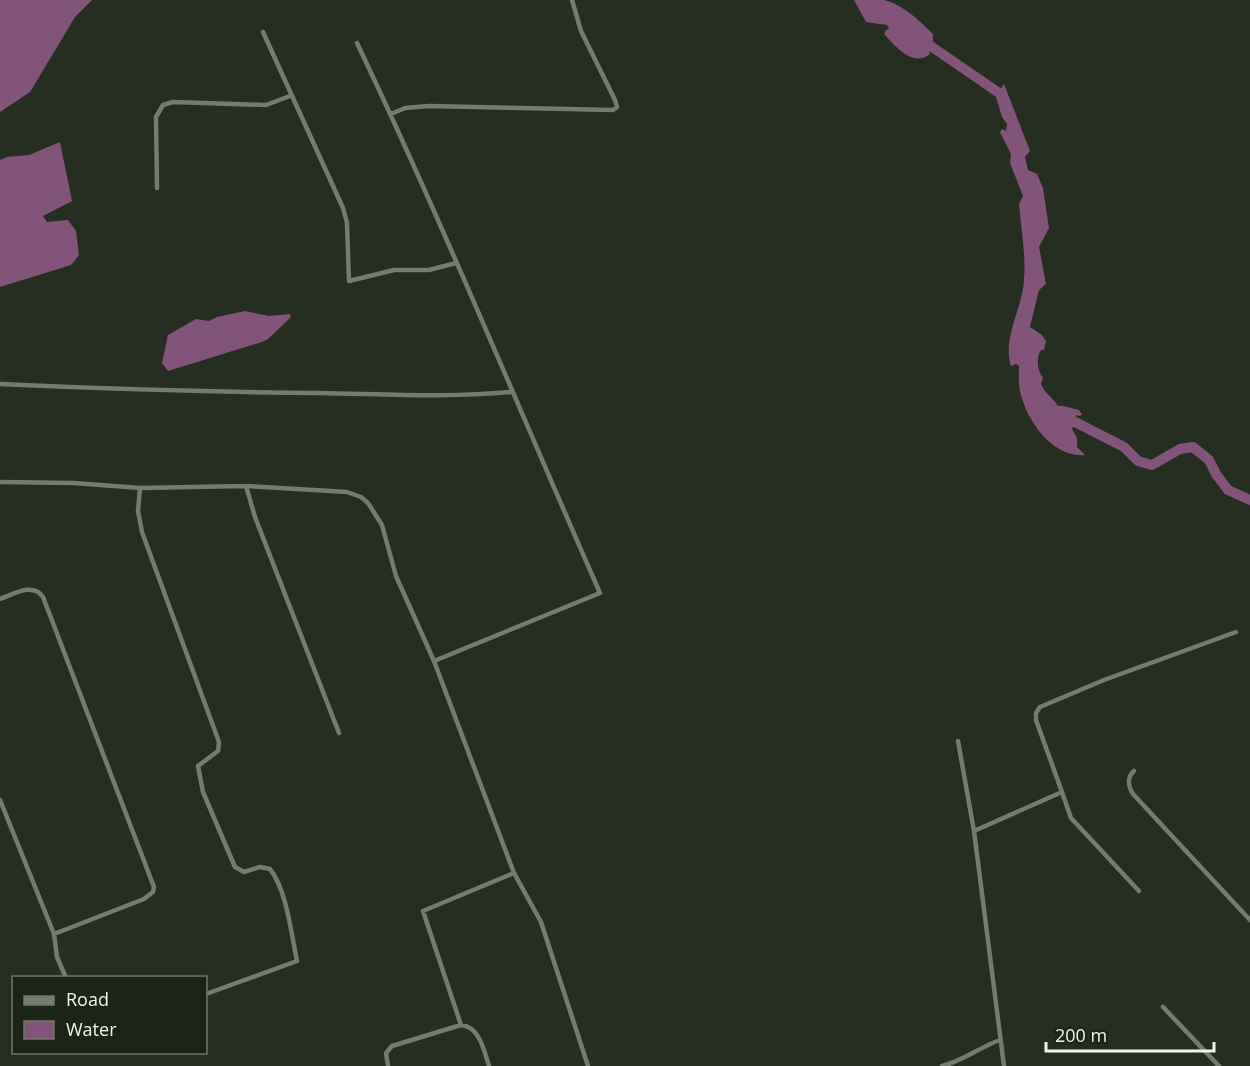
<svg xmlns="http://www.w3.org/2000/svg" width="1250" height="1066" font-family="'Open Sans',sans-serif">
<style>
.water{fill:#835479}
.lines{fill:none;stroke-linecap:round;stroke-linejoin:round}
.river{stroke:#835479;stroke-width:10}
.minor{stroke:#757a73;stroke-width:4.5}
</style>
<rect width="100%" height="100%" fill="#252e21"/>
<path class="water" d="M0,0H92L75,17L30,92L0,112Z
M854,0C863,0 875,0 884,0C902,4 920,21 933,34V41L929,50L930,54C913,68 895,46 884,34L886,30L889,29L887,25L866,22Z
M1004,84L1030,151L1025,157L1028,170L1037,174L1043,188L1049,228L1039,247L1046,284L1039,290L1030,327L1042,335L1046,341L1044,350H1041C1036,358 1037,370 1043,378L1041,384C1045,394 1053,397 1058,406C1062,405 1074,409 1079,410L1082,414L1080,416L1076,415L1077,421L1071,427L1077,438V447L1085,455C1054,458 1028,423 1021,395C1018,386 1019,375 1019,366L1016,364L1011,366C1002,337 1023,308 1024,279C1026,255 1021,228 1019,204L1023,196L1010,163L1011,154L1000,132L1002,129L1006,131L1007,124L1002,117L996,97Z
M60,142L72,201L43,216L47,222L68,220L76,231L79,255L71,265L0,287V160L7,157L29,155Z
M245,311L269,316L290,314L291,317L268,339L262,342L168,371L162,363L168,335L196,319L209,321L217,317Z"/>
<g class="lines">
<path class="river" d="M919,38L1002,95L1005,104
M1063,424L1075,422L1124,447L1138,461L1152,465L1180,449L1193,447L1209,460L1216,474L1228,490L1250,500"/>
<path class="minor" d="M263,32L343,208L347,223L349,281L394,270H429L456,263
M357,43C443,224 519,409 600,593L434,661
M391,114L405,108L429,106L613,110L617,107L615,100L581,31L572,0
M157,188L156,117L163,105L173,102L266,105L290,96
M0,384C107,389 213,392 320,393C384,394 448,398 511,392
M0,482L74,483L140,488L246,486L297,489L347,492L361,497L368,503L382,525L396,576L434,661L514,873L541,922L588,1066
M246,486L255,517L339,733
M140,488L138,511L142,532L219,742L218,751L198,766L203,792L235,867L244,872L260,867L270,869C287,891 291,933 297,961L206,994
M0,599C14,594 33,582 43,597L154,887L153,892L144,899L54,934
M958,741L974,831L1004,1066
M1134,771C1127,777 1128,786 1133,794L1250,920
M1062,792L1071,818L1139,891
M0,800L54,934L57,957L66,978
M974,831L1062,792L1036,720V713L1040,707L1104,680L1236,632
M1163,1007L1219,1066
M461,1025L423,911L514,873
M388,1066L386,1053L392,1046L461,1025C480,1027 484,1051 489,1066
M942,1066C963,1061 980,1047 1000,1040"/>
</g>
<rect x="12" y="976" width="195" height="78" fill="#1c2417" stroke="#70786c" stroke-width="1.5"/>
<rect x="24" y="996" width="30" height="9" fill="#757a73" stroke="#70786c" stroke-width="1.5"/>
<text x="66" y="1006" font-size="18" fill="#eff5ec">Road</text>
<rect x="24" y="1021" width="30" height="18" fill="#835479" stroke="#70786c" stroke-width="1.5"/>
<text x="66" y="1036" font-size="18" fill="#eff5ec">Water</text>
<path d="M1046 1042v9h168v-9" fill="none" stroke="#eff5ec" stroke-width="3"/>
<text x="1055" y="1042" font-size="18" fill="#eff5ec" stroke="#1c2417" stroke-width="4.5" paint-order="stroke">200 m</text>
</svg>
